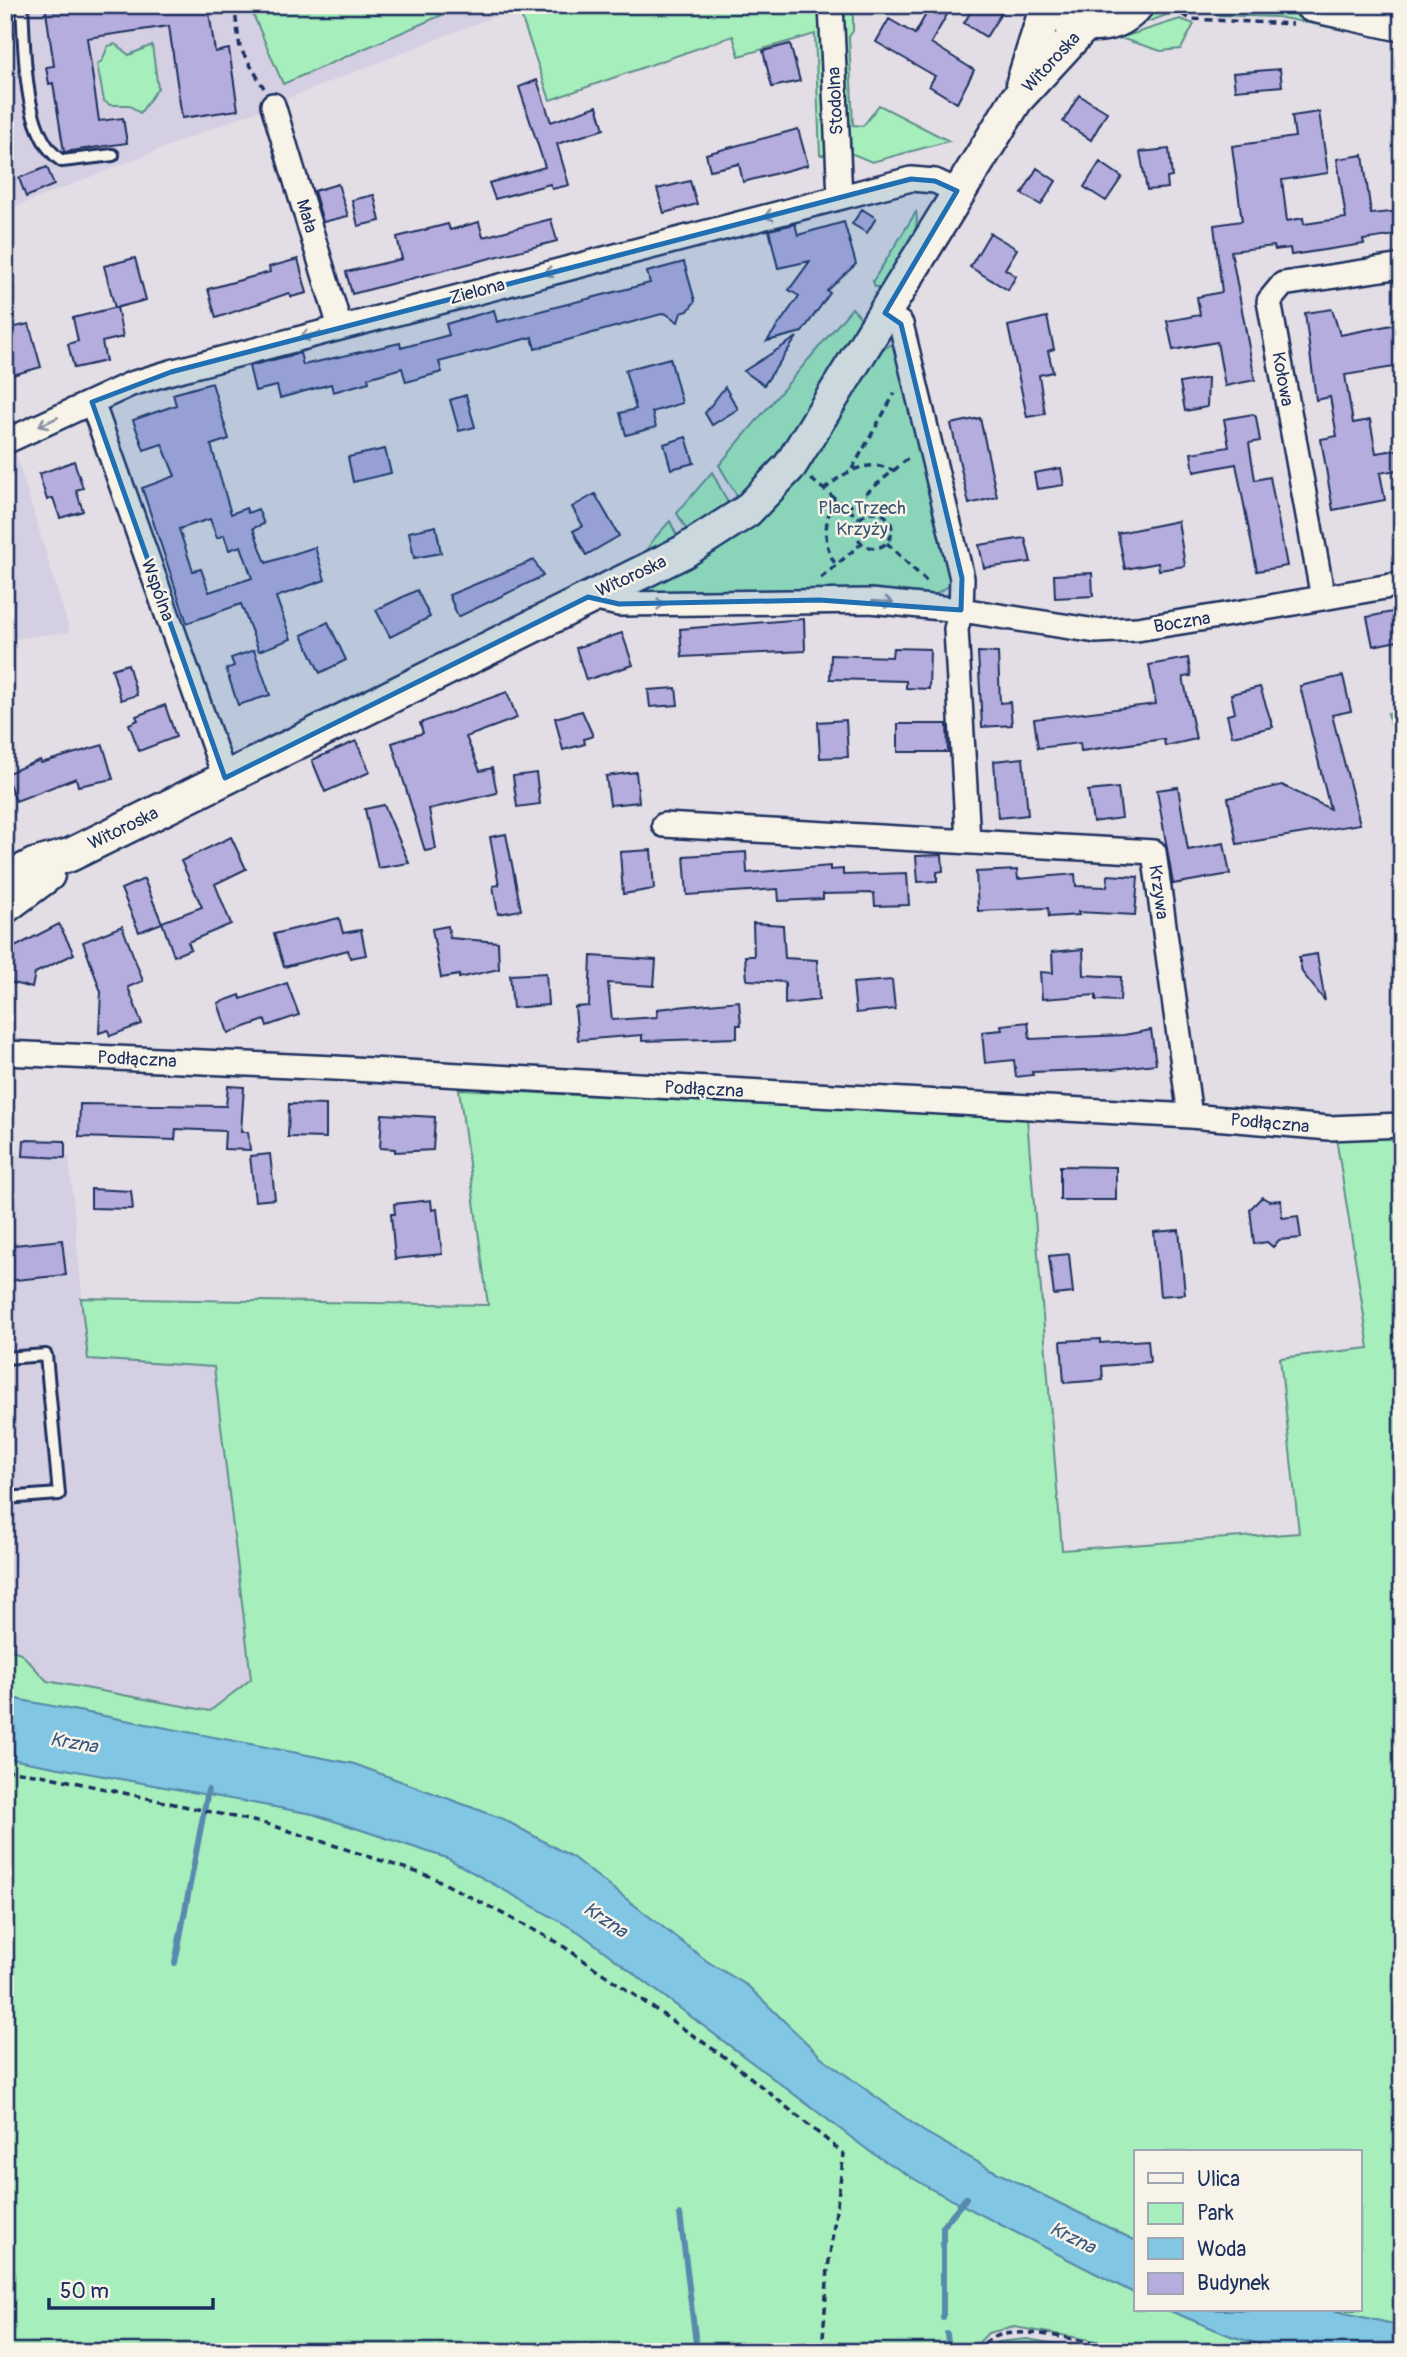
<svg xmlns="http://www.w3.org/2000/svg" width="1407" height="2357" font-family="Pangolin,sans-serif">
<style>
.built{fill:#d5cfe3}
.green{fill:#a6eebb;stroke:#608e8c;stroke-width:2}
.water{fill:#81c6e2;stroke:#588aad;stroke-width:2}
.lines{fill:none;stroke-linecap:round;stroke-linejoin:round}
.stream{stroke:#588aad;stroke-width:6}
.building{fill:#b5adde;stroke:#1b2f5e;stroke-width:2;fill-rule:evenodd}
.lane-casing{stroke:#1b2f5e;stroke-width:16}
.street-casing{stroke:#1b2f5e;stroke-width:28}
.secondary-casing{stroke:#1b2f5e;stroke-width:37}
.path{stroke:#1b2f5e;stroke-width:3.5;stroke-dasharray:7 5;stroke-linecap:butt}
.lane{stroke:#f7f3e8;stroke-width:10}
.street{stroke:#f7f3e8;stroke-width:23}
.secondary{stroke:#f7f3e8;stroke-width:32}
.oneway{stroke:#8991a3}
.marked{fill:#1f6fb2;fill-opacity:0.2;stroke:#1f6fb2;stroke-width:5;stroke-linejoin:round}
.labels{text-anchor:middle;stroke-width:5;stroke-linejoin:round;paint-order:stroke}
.street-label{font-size:18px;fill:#1b2f5e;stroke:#f7f3e8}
.park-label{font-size:18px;fill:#375571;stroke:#f7f3e8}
.water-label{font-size:19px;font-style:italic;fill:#34557f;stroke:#f7f3e8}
</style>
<rect width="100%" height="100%" fill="#e3dee5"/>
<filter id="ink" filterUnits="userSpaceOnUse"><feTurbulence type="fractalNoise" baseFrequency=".0143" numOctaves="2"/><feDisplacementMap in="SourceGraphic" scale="14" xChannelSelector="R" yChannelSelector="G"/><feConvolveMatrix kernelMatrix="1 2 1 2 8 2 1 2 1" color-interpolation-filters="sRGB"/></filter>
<g filter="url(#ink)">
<path class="built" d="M5,5H523L10,209L5,155Z
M15,451L70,632L5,640V455Z
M5,1155L69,1157L88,1358L214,1367L251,1679L210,1711L47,1681L21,1653L12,1650L5,1571Z"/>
<path class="green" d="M249,5H465L283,84Z
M523,5H599L623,14L657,5H824L829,155H820L815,34L739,56L733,36L550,100L518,7Z
M841,5H853V31L849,37L853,125L863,126L879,105L949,141L872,162L853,154L846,156Z
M1154,5H1172L1175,12L1136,26Z
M1224,5L1348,21L1351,27L1348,31L1278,17L1217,15Z
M1180,19L1194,24L1181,49L1161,51L1120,38Z
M115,44L129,55L152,45L158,88L140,113L129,105H110L104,101L97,64L102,61L108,46Z
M916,212C922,237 895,267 882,287H875L873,281Z
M852,308L863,320C825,381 792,448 737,496L719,465Z
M892,344H895L953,583L931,597L643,593L639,590L692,561L875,354Z
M712,472L728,503L687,531L677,513Z
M670,521L677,536L646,552L652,541Z
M1388,713H1402V766Z
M459,1089L1027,1118L1062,1550L1299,1533L1280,1358L1369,1348L1335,1131L1402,1126V2326L1331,2310H1360V2152H1136V2241L990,2169L923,2131L821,2057L748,1986L708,1962L572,1857L503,1819L354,1764L5,1697V1571L12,1650L21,1653L47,1681L210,1711L251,1679L214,1367L88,1359L81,1298L488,1305Z
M5,1758L313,1814L447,1858L579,1932L872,2153L931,2189L1136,2294V2310H1168L1231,2336L1291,2352H1162L1014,2327L988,2333L970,2352H5Z
M1027,2339L1101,2352H984L999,2342Z"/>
<path class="water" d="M5,1697L354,1764L503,1819L572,1857L708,1962L748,1986L821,2057L923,2131L990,2169L1136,2241V2294L931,2189L872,2153L579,1932L447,1858L313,1814L5,1758Z
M1168,2310H1331L1402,2326V2352L1275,2349L1231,2336Z"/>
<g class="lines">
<path class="stream" d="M175,1963L208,1790
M680,2214L697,2352
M943,2317V2226L966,2198
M947,2334L949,2352"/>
</g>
<path class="building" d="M45,5H208L215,52L229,49L238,110L182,118L169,26L87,38L99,121L123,118L127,143L64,152L53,83L49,84L46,67L54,66Z
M931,5L949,11L931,43L974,70L957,103L929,86L935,76L876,42L889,19L915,34Z
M975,5H990L1002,12L986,37L964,23Z
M790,44L800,81L772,87L763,51Z
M1280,69L1282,86L1235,90L1233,73Z
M537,80L551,122L597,106L604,129L557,144L569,185L552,189L550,184L495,199L489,183L545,167L519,87Z
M1079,95L1107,112L1091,140L1063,122Z
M1319,112L1328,173L1282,180L1287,221L1303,218L1304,224L1346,218L1337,159L1363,155L1371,214L1400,211L1402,234L1363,240L1364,244L1291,255L1290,248L1275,250L1274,246L1231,251L1255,380L1225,386L1217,342L1173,350L1167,321L1200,315L1197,297L1222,292L1214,225L1242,221L1232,146L1295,137L1292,116Z
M798,129L808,165L743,182L739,164L710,170L706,154Z
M1169,149L1172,177L1167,178L1168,188L1147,190L1140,152Z
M1100,162L1122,177L1106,201L1084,187Z
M47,167L54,185L26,197L19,178Z
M1037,168L1056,181L1041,205L1022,194Z
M690,181L697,204L664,213L657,189Z
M338,184L348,216L323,222L314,191Z
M374,195L380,221L358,226L352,200Z
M862,209L876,218L867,233L852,224Z
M551,219L557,241L352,294L346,272L402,259L397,237L448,224L450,230L479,222L483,237Z
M844,222L856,264L827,291L830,293L802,332L767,341L799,296L789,290L810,261L778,268L769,230L795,224L798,235Z
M990,233L1017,249L1005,269L1016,276L1008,290L970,267Z
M135,258L146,300L115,308L104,266Z
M298,259L307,293L291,297L289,293L216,318L208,289L270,272L269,267Z
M684,262L695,301L688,311L681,313L678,322L665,313L535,349L532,337L439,362L442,372L406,382L402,368L368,378L369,382L333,392L331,384L280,398L277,386L255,391L249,366L300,353L303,365L400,343L401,348L449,335L446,324L494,310L497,322L650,283L647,272Z
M117,307L123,337L102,342L106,361L74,368L68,344L78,341L73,318Z
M1332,309L1340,335L1397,324L1401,341H1396L1400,366L1345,375L1353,423L1370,420L1376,453L1402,449V469L1380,473L1385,500L1333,510L1321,439L1337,436L1330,397L1316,400L1305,313Z
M1047,317L1054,349L1048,351L1053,372L1039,375L1045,414L1027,417L1008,326Z
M29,324L41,367L9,376L5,339L14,337L11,328Z
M797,337L764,385L744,371Z
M670,358L682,403L652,412L656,427L626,435L620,413L636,409L625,370Z
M1208,378L1207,407L1185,411L1180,383Z
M212,383L229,439L211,445L231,514L246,508L248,513L258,509L264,524L253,528L266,563L315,547L325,580L276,597L291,639L259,651L241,604L187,623L142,488L175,476L162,444L144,450L133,420L176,405L173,394ZM210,519L217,538L224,535L229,550L241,546L252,578L209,592L201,569L193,571L179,529Z
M725,387L738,409L712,425L705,413Z
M466,395L475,427L459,431L450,400Z
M1253,414L1256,417L1260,441L1249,443L1255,480L1270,477L1287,566L1257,571L1236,464L1194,472L1191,453L1229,447L1224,419Z
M980,418L997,497L969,504L951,424Z
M686,437L694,463L671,469L664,444Z
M385,449L391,473L353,482L348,457Z
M74,461L83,488L76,490L83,511L60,518L53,498L47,500L39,474Z
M1061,468L1064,485L1037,489L1034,473Z
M595,494L619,536L586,555L573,531L583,526L572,507Z
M1178,521L1185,566L1159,570L1158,563L1125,569L1118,533Z
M436,526L441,553L414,558L409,532Z
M1025,538L1031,562L984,568L979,545Z
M534,560L543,576L458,617L449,595Z
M1092,573L1093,596L1055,598L1054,575Z
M417,590L430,617L390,637L376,610Z
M1402,610V640L1373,646L1367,617Z
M804,619L805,651L682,657L680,629Z
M328,622L346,660L320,673L302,635Z
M622,633L633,665L586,680L576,648Z
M893,648L930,649L929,689L906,688V681L830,679L831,655L892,657Z
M254,650L270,695L238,705L226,669L234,666L231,658Z
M978,652L998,653L1000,703L1010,702L1012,725L982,727Z
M1188,658L1191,676L1183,677L1196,739L1165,746L1164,739L1081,751L1080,743L1038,748L1034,719L1156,704L1149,665Z
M128,664L137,695L121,700L112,669Z
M1343,676L1351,711L1332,715L1360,824L1237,844L1228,798L1282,785L1330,809L1300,686Z
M1260,687L1273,727L1232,736L1227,715L1235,713L1231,694Z
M676,688L678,705L650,707L648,690Z
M507,692L517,718L466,737L480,771L492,768L497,793L429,809L436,849L425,851L392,743L423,733L420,723Z
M165,705L176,737L139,751L129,724L138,720L136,716Z
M582,711L593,736L584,739L585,744L563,750L555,718Z
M846,720L848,757L820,758L818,722Z
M898,724H947L948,752H898Z
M356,741L370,772L325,792L312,760Z
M103,745L113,779L78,786L76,778L16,801L5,774L40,760L41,763Z
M1023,758L1028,815L998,818L994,761Z
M636,772L639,802L610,805L606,776Z
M536,773L540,804L517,807L513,776Z
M1178,787L1188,850L1224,843L1230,874L1173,884L1157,790Z
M1118,788L1122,818L1093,822L1088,791Z
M384,805L409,863L378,868L365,809Z
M506,834L521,910L498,914L493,886L499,885L490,837Z
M231,837L246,869L215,884L231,924L188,942L191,949L174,956L162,922L202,907L181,861Z
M651,850L654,889L623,894L620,852Z
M746,852L747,873L830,866V870L843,869V875L907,873L909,905L875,906L874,893L823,894V899L779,901L778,889L687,895L684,856Z
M942,855L943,871L937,872V881L918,882L916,856Z
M1017,870L1018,879L1075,874L1076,886L1107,887L1108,875L1138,877L1135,915L1078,912L1079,915L1049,917L1048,908L978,911L976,872Z
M144,879L162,923L139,932L121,889Z
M339,918L343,933L361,930L366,955L350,958L348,950L284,967L274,934Z
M753,923L783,925L785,958L817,960L819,1000L785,1004V982L747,980L745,956H754Z
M59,924L74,954L35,973L32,988L5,981L7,951Z
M122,926L143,981L128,987L142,1024L110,1036L108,1030L99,1033L101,992L83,942Z
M448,926L450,938L498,942L499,969L459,978V975L441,978L432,929Z
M1083,949L1084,975L1121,977L1120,1001L1096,1000V995L1042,999L1040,972L1053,973L1052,952Z
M1317,954L1325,1001L1302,972L1299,957Z
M591,956L656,960L654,986L608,983L612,1020L657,1017V1009L739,1001L741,1025H737V1038L642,1041V1035L578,1040L575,1007L589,1006Z
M546,973L548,1005L513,1008L510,975Z
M892,980L895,1009L856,1013L853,983Z
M287,983L299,1015L267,1026L265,1020L228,1033L218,1003L240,995L241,999Z
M1028,1022L1030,1039L1124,1035L1151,1030L1156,1064L1113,1069L1032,1072L1033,1075L1016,1077L1014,1060L985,1063L982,1032L1002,1030L1001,1025Z
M228,1086L244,1087L241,1132H248L250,1150L224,1149L225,1131L176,1129L175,1140L79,1137L80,1104L226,1106Z
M289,1104L326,1105V1138L288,1137Z
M382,1114L435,1117L433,1150L395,1152V1149L380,1148Z
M24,1140L65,1141V1158L23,1156Z
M270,1154L275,1199L255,1201L250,1156Z
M1060,1166L1116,1167V1200H1060Z
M91,1189L131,1191L133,1209L91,1208Z
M1262,1197L1269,1201L1281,1200L1282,1218L1298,1216L1301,1238L1279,1240L1273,1247L1267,1242L1254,1244L1250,1209Z
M431,1200L432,1210L437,1209L442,1254L395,1259L391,1214H395L394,1204Z
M1179,1230L1185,1294L1160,1296L1154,1232Z
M62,1240L66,1275L5,1281V1246Z
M1069,1254L1073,1293L1054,1295L1049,1256Z
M1100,1339V1343L1148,1340L1150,1362L1102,1366L1103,1380L1064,1383L1061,1341Z"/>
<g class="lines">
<defs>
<path id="lane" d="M22,5C25,49 22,135 62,161L113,155
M5,1358L46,1355L59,1494L5,1498"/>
<path id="street" d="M831,5L840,197
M273,105L340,327
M885,313L901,324L962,578L961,610L956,629L968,841
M92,402L225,778
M5,442L131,384L171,372L911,179L935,181L957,191
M588,597L619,604L870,601L961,610L1096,631L1137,629L1225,615L1402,584
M1323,598L1269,301L1283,284L1402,266
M664,825L1154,852L1190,1116
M5,1053L335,1068L1190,1116L1329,1128L1402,1125"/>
<path id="secondary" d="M1311,5L1402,25
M1065,18C1090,30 1119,27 1137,5
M1023,82L1047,5
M5,880L34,865L70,855L683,552L747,511L790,466L1016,100L1085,25
M5,907L48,875"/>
</defs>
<use href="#lane" class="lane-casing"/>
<use href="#street" class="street-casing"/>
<use href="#secondary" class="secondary-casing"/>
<path class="path" d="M234,5L240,48L264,88
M1180,5L1179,13L1191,19L1293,24
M852,469L895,393
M811,479L859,518
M824,490C842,473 869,457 894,471
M835,499C824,519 822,545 836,565
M847,509L910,457
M856 530a18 18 0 1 1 36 0a18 18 0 1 1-36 0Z
M887,543L929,584
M821,578L862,543
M5,1770L41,1775L271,1825L432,1877L557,1942L729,2060L844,2154L828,2268L822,2352
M975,2352C982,2345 988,2339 997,2336C1028,2325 1103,2346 1136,2352"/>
<use href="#lane" class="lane"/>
<use href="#street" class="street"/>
<use href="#secondary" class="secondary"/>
</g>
<defs><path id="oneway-shaft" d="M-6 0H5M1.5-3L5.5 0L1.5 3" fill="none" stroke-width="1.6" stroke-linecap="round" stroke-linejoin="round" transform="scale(1.75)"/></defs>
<g class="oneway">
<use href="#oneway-shaft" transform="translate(774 214) rotate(165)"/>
<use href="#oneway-shaft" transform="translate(554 271) rotate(165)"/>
<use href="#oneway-shaft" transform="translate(310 335) rotate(165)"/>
<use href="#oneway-shaft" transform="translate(48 422) rotate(155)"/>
<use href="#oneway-shaft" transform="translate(883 602) rotate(5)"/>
<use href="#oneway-shaft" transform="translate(655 604)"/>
</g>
</g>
<path class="marked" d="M911,179L935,181L957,191L885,313L901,324L962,578L961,610L819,600L619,604L588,597L225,778L92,402L171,372Z"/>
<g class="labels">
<g class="street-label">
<text transform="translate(1051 62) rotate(-47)" y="6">Witoroska</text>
<text transform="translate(835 101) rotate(-93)" y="6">Stodolna</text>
<text transform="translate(307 216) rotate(73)" y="6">Mała</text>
<text transform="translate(477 291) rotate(-15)" y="6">Zielona</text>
<text transform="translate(1283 379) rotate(80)" y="6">Kołowa</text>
<text transform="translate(631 576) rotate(-25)" y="6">Witoroska</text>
<text transform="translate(158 590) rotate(70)" y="6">Wspólna</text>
<text transform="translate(1182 622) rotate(-9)" y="6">Boczna</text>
<text transform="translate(123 828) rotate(-26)" y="6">Witoroska</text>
<text transform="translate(1159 892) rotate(82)" y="6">Krzywa</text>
<text transform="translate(137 1059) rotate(3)" y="6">Podłączna</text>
<text transform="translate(704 1089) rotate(3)" y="6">Podłączna</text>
<text transform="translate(1270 1123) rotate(5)" y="6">Podłączna</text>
</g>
<g class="park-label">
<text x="862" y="514">Plac Trzech<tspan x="862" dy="21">Krzyży</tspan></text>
</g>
<g class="water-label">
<text transform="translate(74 1742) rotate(10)" y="7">Krzna</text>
<text transform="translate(606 1919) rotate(34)" y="7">Krzna</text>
<text transform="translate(1073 2237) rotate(26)" y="7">Krzna</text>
</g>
</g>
<rect width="1407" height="2357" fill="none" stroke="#f7f3e8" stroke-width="28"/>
<rect x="14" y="14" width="1379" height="2329" fill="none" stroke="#1b2f5e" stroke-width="2.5" filter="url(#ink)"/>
<rect x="1134" y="2150" width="228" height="161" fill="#f7f3e8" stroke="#9fa5b1" stroke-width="2"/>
<rect x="1148" y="2173" width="35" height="10" fill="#f7f3e8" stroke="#9fa5b1" stroke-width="2"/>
<text x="1197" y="2186" font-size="21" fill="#1b2f5e">Ulica</text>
<rect x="1148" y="2203" width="35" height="21" fill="#a6eebb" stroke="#9fa5b1" stroke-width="2"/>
<text x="1197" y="2220" font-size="21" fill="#1b2f5e">Park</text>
<rect x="1148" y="2238" width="35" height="21" fill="#81c6e2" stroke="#9fa5b1" stroke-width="2"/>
<text x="1197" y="2256" font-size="21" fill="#1b2f5e">Woda</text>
<rect x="1148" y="2273" width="35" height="21" fill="#b5adde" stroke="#9fa5b1" stroke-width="2"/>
<text x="1197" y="2290" font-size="21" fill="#1b2f5e">Budynek</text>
<path d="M49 2298v10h164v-10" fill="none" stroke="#1b2f5e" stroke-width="3.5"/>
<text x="60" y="2298" font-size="21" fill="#1b2f5e" stroke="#f7f3e8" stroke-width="5" paint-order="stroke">50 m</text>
</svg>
